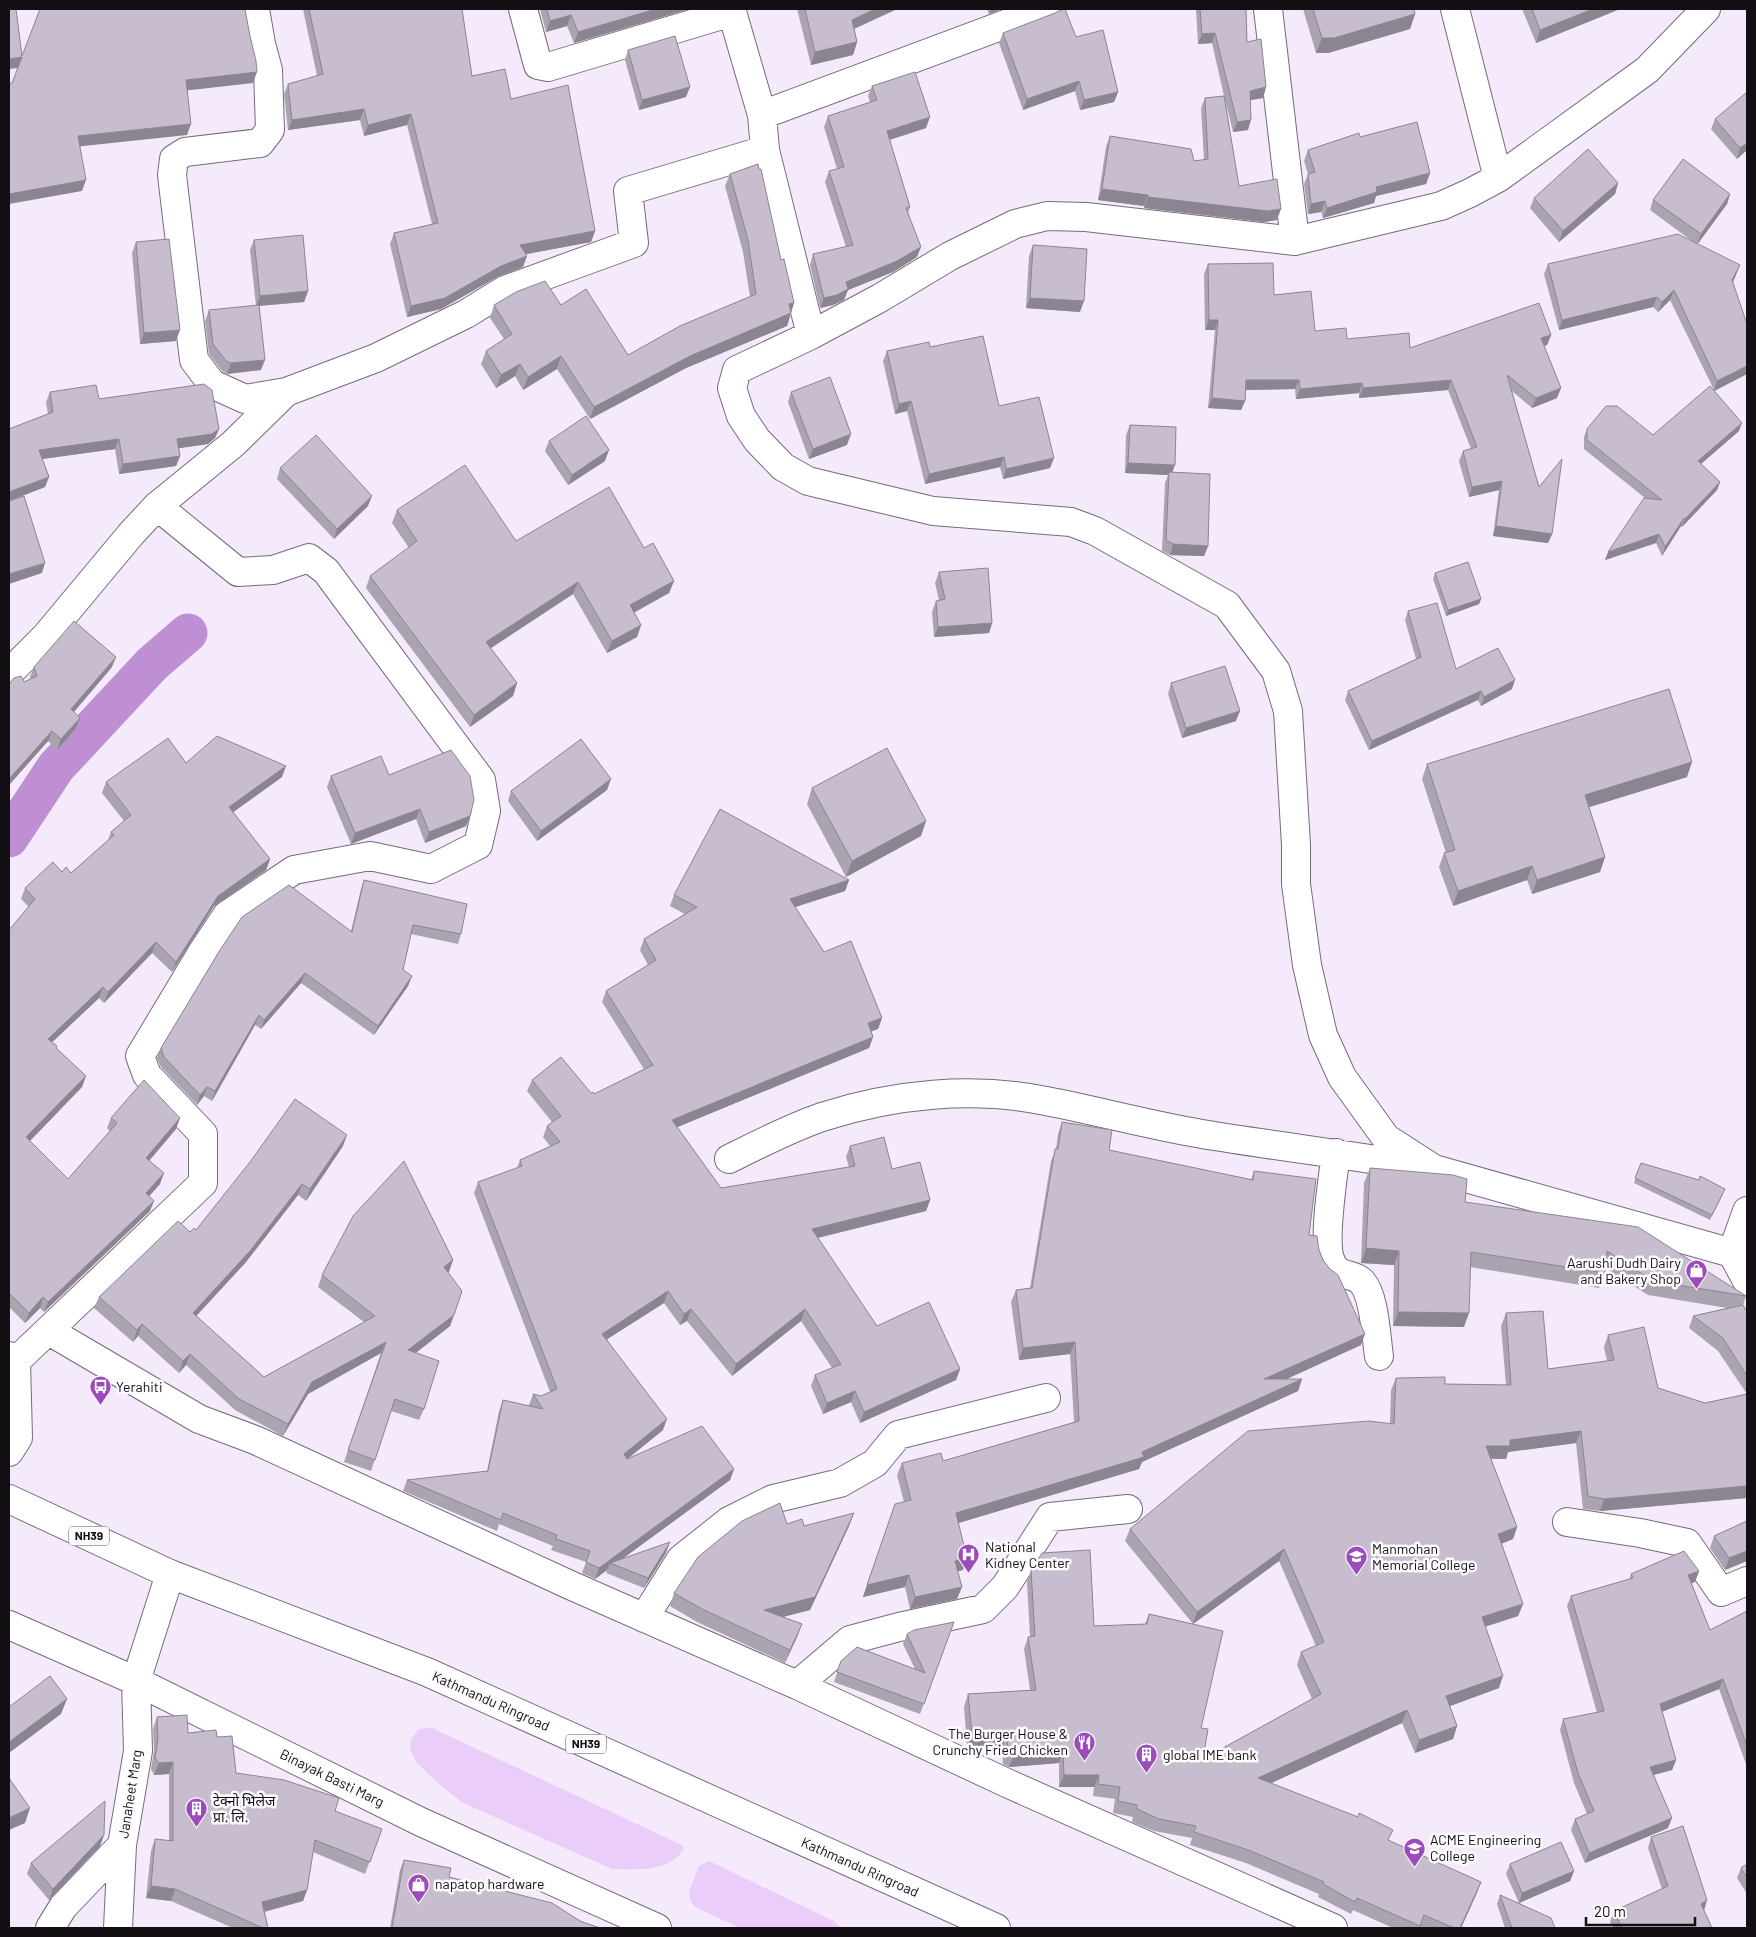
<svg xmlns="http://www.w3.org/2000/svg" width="1756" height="1937" font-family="Barlow,'Noto Sans Devanagari',sans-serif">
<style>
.green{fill:#ebcdf9}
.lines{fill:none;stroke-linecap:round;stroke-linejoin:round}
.canal{stroke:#bf8fd3;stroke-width:39}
.minor-casing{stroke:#756b7a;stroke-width:30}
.tertiary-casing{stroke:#756b7a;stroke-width:30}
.trunk-casing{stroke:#756b7a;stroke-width:30}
.minor{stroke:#fff;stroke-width:28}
.tertiary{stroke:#fff;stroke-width:28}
.trunk{stroke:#fff;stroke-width:28}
.wall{fill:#aca3b1;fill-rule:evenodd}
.shaded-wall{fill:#8c8490}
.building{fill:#c8bdce;stroke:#8c8490}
.labels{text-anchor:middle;stroke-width:5;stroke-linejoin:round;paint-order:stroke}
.shield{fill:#fdfbfe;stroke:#58555a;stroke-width:1}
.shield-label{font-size:12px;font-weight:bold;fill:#120e13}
.poi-label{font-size:14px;fill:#120e13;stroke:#fdfbfe;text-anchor:start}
.street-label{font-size:14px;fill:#120e13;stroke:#fdfbfe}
</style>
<rect width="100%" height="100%" fill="#f5eafb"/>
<path class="green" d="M432,1728L682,1845L684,1848C672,1872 635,1870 612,1869L463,1803L440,1785L417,1763L410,1749L411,1739L419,1729Z
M709,1861L834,1921L841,1928H740L695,1907L690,1900L689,1891L699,1866Z"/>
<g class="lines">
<path class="canal" d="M9,838L56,767L152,664L188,633"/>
<defs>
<path id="minor" d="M255,9L261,44L268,70L270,130L260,143L185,152L174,159L172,175L194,360L212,384L245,399L286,392L376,358L466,314L505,290L634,243L628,191L765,150L762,115L1046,9
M523,9L538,65L548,67L732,12L762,115
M1268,9L1295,241L1441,206L1470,193L1498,178L1455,9
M765,150L811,335
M1498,178L1647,70L1706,9
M1295,241L1086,217L1047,216L1015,224L950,256L880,298L811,335L737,370L732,388L741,416L757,440L783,467L808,481L933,511L1071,522L1095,531L1227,605L1276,671L1288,711L1296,845V884L1307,965L1323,1035L1342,1077L1386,1138L1434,1169L1732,1253L1747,1281
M9,673L46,636L131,534L157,506L233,444L286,392
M1336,1153C1333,1177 1323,1239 1330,1259C1337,1280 1352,1271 1362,1282C1375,1297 1376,1337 1379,1356
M729,1159C759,1144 790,1128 822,1117C893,1094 973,1086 1046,1101C1098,1111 1149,1125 1202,1134C1275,1146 1349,1155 1422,1167
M1732,1253L1747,1211
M49,1331L199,1419L255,1440L570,1585L797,1685L850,1640L899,1627L983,1609L1005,1587L1050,1517L1128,1509
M16,1361L203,1183V1134L147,1075L140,1056L203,951L227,915L294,870L370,856L431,869L478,845L486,811L481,780L326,571L309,558L273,570L238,572L157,506
M1567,1522L1640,1533L1687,1543L1721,1592L1747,1581
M644,1618L681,1559L729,1521L773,1499L840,1483L875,1463L898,1435L1046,1398
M9,1625L136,1681L421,1822L657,1928
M797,1685L1009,1784L1333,1928
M50,1928L63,1907L122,1845
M118,1928L122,1845L138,1751L136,1681L170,1574"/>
<path id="tertiary" d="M9,1356L16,1361L18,1438L9,1452"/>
<path id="trunk" d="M9,1499L170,1574L427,1672L996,1928"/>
</defs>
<use href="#minor" class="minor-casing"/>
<use href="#tertiary" class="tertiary-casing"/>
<use href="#trunk" class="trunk-casing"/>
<use href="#minor" class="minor"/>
<use href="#tertiary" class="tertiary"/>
<use href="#trunk" class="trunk"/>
</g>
<path class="wall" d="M303,9H462L472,76L511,99L595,231L591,242L526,254L523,267L497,277L441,309L407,317L390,244L394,233L432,224L407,125L364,136L360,120L288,130L284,94L288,84L317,76Z
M540,9H689L574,43L567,26L546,32Z
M797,9H897L854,29L857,42L853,55L811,65Z
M987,9H1002L989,14Z
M1196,9H1246L1247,42L1266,87L1263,98L1250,100L1248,130L1233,132L1224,96L1239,186L1277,220L1264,222L1144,208V206L1098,200L1106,147L1110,136L1194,161L1204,160L1201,108L1205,98L1224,96L1212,43L1198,44Z
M1303,9H1414L1415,14L1410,29L1328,53H1316Z
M1522,9H1620L1536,43Z
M1003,33L1076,37L1118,92L1114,102L1080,110L1075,91L1023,110L999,43Z
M628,50L686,97L639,110L625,60Z
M872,86L926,128L889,140L910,207L908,213L917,257L893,272L848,290L844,300L833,305L820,308L810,265L813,254L846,247L825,182L829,171L837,169L824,127L828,116L870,102L868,96Z
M1715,119L1747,150L1737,159L1711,129Z
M1360,137L1430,173L1426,184L1376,196L1374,203L1323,218L1321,212L1308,214L1304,184L1308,174L1304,161L1308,150Z
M730,174L781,260L794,303L787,326L686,368L590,419L557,369L523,390L515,376L496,388L481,364L486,351L504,339L490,318L494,305H561L628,355L750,297L743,252L725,186Z
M1618,183L1615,194L1559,242L1530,208L1534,198Z
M1730,194L1727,204L1697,244L1736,275L1733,282L1747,374L1714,391L1739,431L1701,464L1720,482L1717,490L1682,527L1681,526L1662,556L1656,543L1605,560L1645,498L1584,449V437L1587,429L1653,435L1714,390L1670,300L1658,312L1653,307L1559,330L1544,274L1548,264L1692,241L1650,210L1653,200Z
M254,240L308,291L304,302L259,306L261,370L227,374L222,371L209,354L205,321L209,310L256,306L250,250Z
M136,242L176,341L140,344L132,253Z
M1033,245L1080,312L1026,308L1029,256Z
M1208,264L1274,295L1315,331L1347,339L1410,348L1551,335L1547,345L1544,346L1557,398L1532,408L1512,391L1552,534L1548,543L1493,536L1499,490L1469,497L1459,461L1463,451L1471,449L1448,390L1359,398V393L1296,399L1295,389L1246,390L1245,401L1241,410L1208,408L1215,330H1205L1204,274Z
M930,347L999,406L1050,468L1003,479L1000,467L925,484L907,411L895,414L883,361L887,351Z
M50,392L99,399L219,429L215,438L208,444L179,448L180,456L176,466L119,474L115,449L42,459L49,477L45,487L9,501L48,414L46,402Z
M791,392L847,445L809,459L788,402Z
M1130,425L1172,472L1208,546L1204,556L1170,555L1162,551L1165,483L1168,475L1125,473L1126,435Z
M549,441L605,461L568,485L545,451Z
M280,468L368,506L334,539L277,479Z
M397,510L516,541L644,548L674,581L669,593L634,613L641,625L637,637L607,653L573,594L491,648L517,683L513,696L470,727L366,588L370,576L409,548L392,523Z
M939,572L992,623L989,633L934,637L932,612L936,601L939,600L935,583Z
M1435,573L1481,599L1479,604L1446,616L1433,579Z
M1408,611L1456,669L1512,689L1481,706L1478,700L1369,750L1345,700L1348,691L1416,659L1405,620Z
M34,667H112L74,712L80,718L76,728L57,750L48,741L9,785V684L24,682L31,679L30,677Z
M1171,683L1236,721L1182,738L1168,694Z
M186,763L282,777L233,812L270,859L266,870L214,906L172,972L152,953L104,1003L99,998L52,1042L56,1048L86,1076L82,1087L30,1141L68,1179L110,1131L107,1128L111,1118H180L176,1129L149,1161L160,1184L149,1196L150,1211L44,1312L40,1308L25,1323L9,1307V930L29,907L21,899L25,888L62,872L71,873L108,840L111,832L124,821L102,793L106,782Z
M1427,764L1687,777L1589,807L1605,857L1600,872L1532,894L1527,880L1453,906L1439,867L1444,853H1446L1422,779Z
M389,775L470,816L466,826L425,843L416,819L351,844L327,787L331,776Z
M812,788L921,836L846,877L807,804Z
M607,790L537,841L508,801L511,791Z
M364,880L461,934L458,944L411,934L403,970L412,976L408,986L374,1035L301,983L261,1029L255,1025L212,1101L204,1096L197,1105L161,1067L157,1058L161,1048L351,931L361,889Z
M849,880L845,891L795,907L824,952L882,1018L878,1029L871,1031L873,1037L869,1048L677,1127L721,1188L849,1167L846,1157L850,1146L892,1169L930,1200L926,1211L818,1238L877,1326L960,1369L956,1380L860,1423L851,1402L823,1414L811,1386L815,1375L832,1368L801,1321L732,1376L687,1321L680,1325L664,1303L607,1339L663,1430L627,1459L734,1469L730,1480L623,1558L666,1553L644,1588L606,1573L607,1570L595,1579L582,1573L586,1562L551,1550L553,1546L499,1524L497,1531L403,1491L407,1480L487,1471L499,1411L503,1400L530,1406L529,1405L533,1394L541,1396L550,1392L474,1193L478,1182L517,1168L520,1160L550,1146L543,1137L547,1126L552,1122L527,1091L532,1080L594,1094L644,1069L602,1002L606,991L648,965L640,950L644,939L685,914L670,906L674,895Z
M1062,1122L1109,1150L1251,1180L1254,1171L1309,1235L1319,1250L1361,1345L1287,1379H1302L1298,1391L1142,1462L1139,1469L958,1523L963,1570L958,1571L957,1599L910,1609L905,1587L863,1597L895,1504L904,1502L897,1475L902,1463L943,1461L1074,1422L1070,1354L1019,1360L1011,1302L1016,1290L1030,1288L1051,1161L1056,1149L1058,1134Z
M343,1146L306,1201L298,1195L246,1262L196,1316L264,1377L364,1322L318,1287L322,1275L453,1260L448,1272L454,1315L450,1326L416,1353L424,1409L419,1420L391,1411L371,1471L344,1462L381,1353L308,1394L283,1436L235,1410L186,1365L179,1373L138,1336L133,1342L94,1308L99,1297L190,1232L196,1230Z
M1641,1163L1723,1194L1710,1220L1634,1183Z
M1370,1168L1465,1202L1746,1296L1743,1305L1747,1312V1498L1600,1511L1583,1509L1576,1443L1508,1452L1506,1459H1491L1517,1527L1513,1539L1501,1544L1523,1604L1518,1616L1485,1627L1499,1688L1450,1706L1457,1726L1453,1739L1415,1753L1402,1723L1271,1783L1389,1841L1481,1882L1476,1895L1461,1928H1422L1420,1927L1419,1928H1393L1353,1910L1351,1914L1318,1897L1319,1894L1246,1863L1190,1845L1192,1838L1154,1831L1132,1822L1133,1817L1113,1813L1115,1799L1093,1796L1094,1787H1059V1763L1009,1767L1003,1764L1002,1746L967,1747L964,1707L968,1694L1030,1690L1024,1649L1028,1637H1030L1027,1582L1031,1570L1094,1626L1145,1624L1149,1614L1193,1624L1125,1541L1130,1529L1390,1423L1391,1390L1396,1378L1445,1384L1506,1385L1501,1326L1506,1313L1548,1369L1607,1361L1604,1347L1608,1335L1658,1388L1705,1403L1747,1394L1718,1351L1689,1328L1693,1316L1727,1308L1648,1295L1605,1268V1273L1599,1288L1470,1267L1464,1327L1393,1326L1394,1265L1361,1263L1364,1183ZM1279,1561L1316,1646L1301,1652L1297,1665L1312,1699L1203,1759L1193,1624Z
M854,1513L849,1526L810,1610L783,1617L802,1624L797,1637L785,1663L697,1622L670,1606L674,1593L787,1524L804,1526Z
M1747,1521V1561L1725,1570L1710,1548L1714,1536Z
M1699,1571L1695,1582L1691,1583L1710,1630L1747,1611V1767L1719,1689L1662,1712L1676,1760L1672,1770L1653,1775L1668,1828L1585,1863L1571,1830L1575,1819L1587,1814L1574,1783L1560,1730L1563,1719L1597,1713L1567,1606L1571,1596L1629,1580L1631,1574Z
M954,1622L920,1714L834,1682L841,1661L915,1669L903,1644L907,1634Z
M157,1717L188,1733L217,1737L236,1773L335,1811L382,1829L365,1874L313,1852L307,1890L303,1901L265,1912L268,1928H233L171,1901L146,1898L151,1851L155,1839L169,1841V1774L154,1775L151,1769L154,1751L153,1729Z
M104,1835L100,1846L49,1900L27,1874L31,1863Z
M1651,1837L1704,1910L1712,1928H1614L1610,1922L1614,1911L1662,1889L1648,1848Z
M404,1860L449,1877L600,1928H390L400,1870Z
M1510,1864L1574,1871L1570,1881L1519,1903L1555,1928H1505L1497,1904L1500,1895L1519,1903L1506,1874Z
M1747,1864V1894L1737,1878L1741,1868Z"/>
<path class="shaded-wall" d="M656,9H689L574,43L578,32Z
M875,9H897L847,32L852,20Z
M991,9H1002L989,14Z
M1593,9H1620L1536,43L1540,30Z
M1415,14L1410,29L1328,53H1316L1322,38Z
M571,15L567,26L546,32L550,21Z
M1215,33L1212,43L1198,44L1202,34Z
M857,42L853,55L811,65L815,52Z
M22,57L18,68L9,69V59Z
M257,72L253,83L182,91L186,80Z
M1079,81L1075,91L1023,110L1027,99Z
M690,87L686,97L639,110L642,100Z
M1266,87L1263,98L1246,101L1250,91Z
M1118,92L1114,102L1080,110L1084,100Z
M364,109L360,120L288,130L292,120Z
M411,114L407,125L364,136L368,125Z
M930,117L926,128L883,142L887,131Z
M1251,120L1248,130L1233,132L1237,122Z
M191,124L187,135L74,147L78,136Z
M1747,143V150L1737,159L1740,148Z
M1430,173L1426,184L1376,196L1374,203L1323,218L1327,208L1376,187Z
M86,180L82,191L9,204V194Z
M1618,183L1615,194L1559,242L1563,231Z
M1102,189L1148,195L1144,206L1098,200Z
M1730,194L1727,204L1697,245L1701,234Z
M1148,197L1281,209L1277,220L1264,222L1144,208Z
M1325,201L1321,212L1308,214L1311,204Z
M595,231L591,242L516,256L520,245Z
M921,247L917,257L893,272L848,290L844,300L833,305L820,308L824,298L846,282Z
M527,256L523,267L497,277L441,309L407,317L411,306L501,266Z
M1740,265L1736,275L1729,290L1732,280Z
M1674,290L1670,300L1658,312L1662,302Z
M308,291L304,302L256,306L260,296Z
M1657,297L1653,307L1559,330L1562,320Z
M1030,298L1084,301L1080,312L1026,308Z
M794,303L787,326L686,368L590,419L594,407L789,304Z
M1209,320H1218L1215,330H1205Z
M180,330L176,341L140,344L144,333Z
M1551,335L1547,345L1537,348L1541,338Z
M561,356L557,369L523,390L528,377Z
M265,360L261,370L227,374L231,363Z
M520,364L515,376L496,388L501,375Z
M1747,366V374L1714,391L1717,381Z
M1246,380H1299L1295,389L1243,390Z
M1451,380L1448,390L1359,398L1363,388Z
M1362,383L1359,393L1296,399L1300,389Z
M1561,388L1557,398L1532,408L1536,398Z
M1212,398L1245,401L1241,410L1208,408Z
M911,401L907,411L895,414L899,404Z
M1742,423L1739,431L1695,469L1698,461Z
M219,429L215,438L208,444L174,449L177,439Z
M851,434L847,445L809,459L813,449Z
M119,439L115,449L35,460L39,450Z
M609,450L605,461L568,485L572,475Z
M180,456L176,466L119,474L123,464Z
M1004,457L1000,467L925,484L929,474Z
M1054,458L1050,468L1003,479L1006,469Z
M1128,463L1175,465L1171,476L1169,472L1168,475L1125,473Z
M49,477L45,487L9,501V492Z
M1502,481L1499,490L1469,497L1472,487Z
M1720,482L1717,490L1682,527L1685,519Z
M372,496L368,506L334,539L337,529Z
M1684,518L1681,526L1662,556L1665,547Z
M1496,526L1552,534L1548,543L1493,536Z
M1659,534L1656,543L1605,560L1608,552Z
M1173,544L1208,546L1204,556L1170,555Z
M45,563L42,573L9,584V574Z
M674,581L669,593L625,617L630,605Z
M578,582L573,594L482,654L486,642Z
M1481,599L1479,604L1446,616L1448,610Z
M992,623L989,633L934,637L938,627Z
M641,625L637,637L607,653L612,641Z
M116,657L112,667L67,720L71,709Z
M1515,680L1512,689L1481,706L1484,697Z
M517,683L513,696L470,727L474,715Z
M1481,691L1478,700L1369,750L1372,741Z
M1240,711L1236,721L1182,738L1186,728Z
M80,718L76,728L57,750L61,739Z
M52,731L48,741L9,785V779Z
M1692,762L1687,777L1580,810L1585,795Z
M286,766L282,777L225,818L229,807Z
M611,779L607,790L537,841L541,831Z
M420,809L416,819L351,844L355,833Z
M470,816L466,826L425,843L429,832Z
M926,821L921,836L846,877L852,861Z
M1605,857L1600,872L1532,894L1537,880Z
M270,859L266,870L214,906L172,972L176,962L218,896Z
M1532,866L1527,880L1453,906L1458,891Z
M849,880L845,891L786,910L790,899Z
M156,942L152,953L104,1003L108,992Z
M305,973L301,983L261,1029L264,1020Z
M412,976L408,986L374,1035L378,1026Z
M103,987L99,998L44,1050L48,1039Z
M259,1015L255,1025L212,1101L215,1091Z
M882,1018L878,1029L864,1034L868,1023Z
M873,1037L869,1048L668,1131L672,1120Z
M86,1076L82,1087L23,1148L26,1137Z
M207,1087L204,1096L197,1105L200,1095Z
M180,1118L176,1129L142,1169L146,1158Z
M347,1135L343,1146L306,1201L310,1189Z
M164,1173L160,1184L142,1204L146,1193Z
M302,1184L298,1195L246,1262L188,1325L193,1313Z
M930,1200L926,1211L808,1240L812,1229Z
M154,1201L150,1211L44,1312L48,1302Z
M1366,1248L1399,1251L1394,1265L1361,1263Z
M453,1260L449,1272L440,1278L444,1267Z
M668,1291L664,1303L598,1345L602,1334Z
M43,1297L40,1308L25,1323L29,1313Z
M691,1309L687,1321L680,1325L684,1314Z
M805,1309L801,1321L732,1376L736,1364Z
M1398,1312L1469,1313L1464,1327L1393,1326Z
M454,1315L450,1326L404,1362L408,1350Z
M142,1324L138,1336L133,1342L137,1330Z
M1365,1334L1361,1345L1260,1391L1264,1379Z
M386,1342L381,1353L308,1394L283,1436L288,1424L312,1382Z
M1075,1342L1070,1354L1019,1360L1023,1348Z
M190,1354L186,1365L179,1373L183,1361Z
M960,1369L956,1380L860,1423L864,1412Z
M1302,1379L1298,1391L1142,1462L1139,1469L952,1525L956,1513L1142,1452Z
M855,1391L851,1402L823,1414L827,1403Z
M667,1419L663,1430L620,1465L624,1454Z
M1581,1431L1576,1443L1508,1452L1506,1459L1481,1458L1486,1446L1510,1440Z
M734,1469L730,1480L614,1565L610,1563L607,1570L595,1579L599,1568Z
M1747,1486V1498L1600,1511L1604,1499Z
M854,1513L849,1526L810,1610L759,1623L764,1610Z
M1517,1527L1513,1539L1493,1547L1498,1534Z
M670,1542L666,1553L644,1588L648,1578Z
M1284,1549L1279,1561L1193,1624L1197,1612Z
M1747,1551V1561L1725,1570L1729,1558Z
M967,1558L963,1570L951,1573L955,1561Z
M1699,1571L1695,1582L1684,1586L1688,1575Z
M909,1575L905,1587L863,1597L867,1585Z
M962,1587L957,1599L910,1609L915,1597Z
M1523,1604L1518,1616L1477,1629L1482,1617Z
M802,1624L797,1637L785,1663L790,1650Z
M1503,1676L1499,1688L1442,1709L1446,1696Z
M1723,1679L1719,1689L1656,1714L1660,1704Z
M67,1699L61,1714L9,1753V1742Z
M1407,1710L1402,1723L1254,1791L1258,1778Z
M1457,1726L1453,1739L1415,1753L1419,1740Z
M1007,1734L1002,1746L967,1747L972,1735Z
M1063,1751L1059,1763L1009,1767L1014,1754Z
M1676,1760L1672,1770L1646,1777L1650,1767Z
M173,1762L169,1774L154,1775L159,1763Z
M1064,1775H1099L1094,1787H1059Z
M30,1808L25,1823L9,1830V1818Z
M1672,1818L1668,1828L1585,1863L1589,1853Z
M104,1835L100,1846L49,1900L53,1889Z
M1574,1871L1570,1881L1519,1903L1522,1893Z
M1481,1882L1476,1895L1461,1928H1460Z
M151,1886L175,1889L171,1901L146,1898Z
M307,1890L303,1901L258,1913L262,1902Z
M1707,1900L1704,1911L1701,1904Z"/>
<path class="building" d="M9,9H16L22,56L40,9H245L250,36L256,61L257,72L186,80L191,124L78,136L86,180L9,194V84L12,83L22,57L9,59Z
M309,9H462L472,76L505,69L511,99L568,85L595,231L520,245L527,256L501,266L445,298L411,306L394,233L438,223L411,114L368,125L364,109L292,120L288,84L323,74Z
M547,9H656L578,32L571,15L550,21Z
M805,9H875L852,20L857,42L815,52Z
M1063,9H1065L1076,37L1103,30L1118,92L1084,100L1079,81L1027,99L1003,33L1055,13Z
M1200,9H1246L1247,42L1261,39L1266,87L1250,91L1251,120L1237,122L1215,33L1202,34Z
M1313,9H1414L1415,14L1334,38H1322Z
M1532,9H1593L1540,30Z
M675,36L690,87L642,100L628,50Z
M915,72L930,117L887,131L910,207L906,208L921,247L897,261L846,282L848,289L837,295L824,298L813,254L853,245L829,171L844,167L828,116L877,100L872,86Z
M1747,92V143L1740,148L1715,119Z
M1224,96L1239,186L1277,179L1281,209L1268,211L1148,197V195L1102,189L1110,136L1191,149L1194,161L1208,159L1205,98Z
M1417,122L1430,173L1376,187L1377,192L1327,208L1325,201L1311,204L1308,174L1315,172L1308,150L1359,133L1360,137Z
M1588,149L1618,183L1563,231L1534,198Z
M1683,159L1730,194L1701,234L1653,200Z
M758,164L759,169H761L781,260L784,259L794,303L789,304L791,313L690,356L594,407L561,356L528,377L520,364L501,375L486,351L512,334L494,305L516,292L545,281L561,305L586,289L628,355L680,326L756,294L748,240L730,174Z
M1678,234L1740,265L1732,280L1747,324V366L1717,381L1674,290L1662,302L1657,297L1562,320L1548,264Z
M303,235L308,291L260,296L254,240Z
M169,239L180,330L144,333L136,242Z
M1033,245L1087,249L1084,301L1030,298Z
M1273,263L1274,295L1311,291L1315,331L1346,328L1347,339L1409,333L1410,348L1539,303L1551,335L1541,338L1561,388L1536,398L1507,375L1539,487L1562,459L1552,534L1496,526L1502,481L1472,487L1463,451L1477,447L1451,380L1363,388L1362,383L1300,389L1299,380H1246L1245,401L1212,398L1218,320H1209L1208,264Z
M259,305L265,360L231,363L226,361L213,344L209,310Z
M983,336L999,406L1039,397L1054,458L1006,469L1004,457L929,474L911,401L899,404L887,351L929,342L930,347Z
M830,377L851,434L813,449L791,392Z
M204,384L212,390L219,429L212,434L177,439L180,456L123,464L119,439L39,450L49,477L9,492V429L53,412L50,392L96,385L99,399Z
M1710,386L1742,423L1698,461L1720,482L1685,519L1684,518L1665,547L1659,534L1608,552L1644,498L1662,500L1587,440V429L1606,406H1617L1653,435Z
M586,416L609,450L572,475L549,441Z
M1130,425L1176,427L1175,465L1128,463Z
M316,435L372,496L337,529L280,468Z
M465,465L516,541L609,487L644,548L653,543L674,581L630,605L641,625L612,641L578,582L486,642L517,683L474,715L370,576L417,541L397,510Z
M1169,472L1210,474L1208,546L1173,544L1166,540Z
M24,496L45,563L9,574V501Z
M1468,562L1481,599L1448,610L1435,573Z
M988,568L992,623L938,627L936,601L945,599L939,572Z
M1437,603L1456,669L1498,648L1515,680L1484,697L1481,691L1372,741L1348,691L1421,657L1408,611Z
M74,621L116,657L71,709L80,718L61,739L52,731L9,779V684L14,678L21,676L24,682L37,676L34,667Z
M1225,666L1240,711L1186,728L1171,683Z
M1669,689L1692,762L1585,795L1605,857L1537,880L1532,866L1458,891L1444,853L1455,850L1427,764Z
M217,736L286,766L229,807L270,859L218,896L176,962L156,942L108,992L103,987L48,1039L57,1046L56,1048L86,1076L26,1137L68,1179L117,1123L111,1118L144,1080L180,1118L146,1158L164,1173L146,1193L154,1201L48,1302L43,1297L29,1313L9,1293V930L35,899L25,888L53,862L62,872L66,867L71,873L114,835L111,832L131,815L106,782L168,738L186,763Z
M581,739L611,779L541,831L511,791Z
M887,748L926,821L852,861L812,788Z
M451,750L470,776L474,800L470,816L429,832L420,809L355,833L331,776L381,756L389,775Z
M720,809L849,880L790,899L824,952L851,941L882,1018L868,1023L873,1037L672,1120L721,1188L855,1166L850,1146L884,1137L892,1169L920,1162L930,1200L812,1229L877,1326L929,1302L960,1369L864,1412L855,1391L827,1403L815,1375L841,1364L805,1309L736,1364L691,1309L684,1314L668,1291L602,1334L667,1419L624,1454L627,1459L702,1426L734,1469L599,1568L586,1562L590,1551L556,1539L557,1535L503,1513L501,1520L407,1480L488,1471L503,1400L543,1409L533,1394L541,1396L557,1389L478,1182L522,1166L520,1160L560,1142L547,1126L561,1116L532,1080L561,1057L591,1093L593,1092L594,1094L653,1065L606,991L656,960L644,939L697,907L674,895Z
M364,880L467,904L461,934L413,925L403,970L412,976L378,1026L305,973L264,1020L259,1015L215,1091L207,1087L200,1095L164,1057L161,1048L220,950L242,917L289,885L352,932Z
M295,1099L347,1135L310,1189L302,1184L250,1251L193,1313L264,1377L375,1316L322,1275L353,1216L404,1161L453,1260L444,1267L462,1291L454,1315L408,1350L439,1361L424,1409L395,1399L375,1460L348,1450L386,1342L312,1382L288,1424L239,1399L190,1354L183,1361L142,1324L137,1330L99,1297L178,1221L190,1232L194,1228L196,1230L250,1162Z
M1062,1122L1112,1130L1109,1150L1253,1180L1254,1171L1316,1179L1309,1235L1317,1236L1319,1250L1323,1260L1329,1268L1338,1275L1365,1334L1264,1379H1302L1142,1452L1144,1457L956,1513L967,1558L955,1561L962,1587L915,1597L909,1575L867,1585L895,1504L911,1500L902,1463L941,1453L943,1461L1079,1421L1075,1342L1023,1348L1016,1290L1032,1288L1055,1149H1058Z
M1641,1163L1699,1180L1700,1176L1725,1189L1712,1215L1635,1178Z
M1370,1168L1453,1175L1467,1179L1465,1202L1638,1227L1746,1296L1653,1281L1607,1251L1605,1273L1471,1252L1469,1313L1398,1312L1399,1251L1366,1248Z
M1743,1305L1747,1312V1376L1723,1338L1693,1316Z
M1543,1311L1548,1369L1614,1360L1608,1335L1644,1327L1658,1388L1705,1403L1747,1394V1486L1604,1499L1588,1496L1581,1431L1510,1440V1446H1486L1517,1527L1498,1534L1523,1604L1482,1617L1503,1676L1446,1696L1457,1726L1419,1740L1407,1710L1258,1778L1358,1817L1359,1813L1393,1830L1388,1840L1481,1882L1460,1928H1454L1424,1915L1420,1926L1357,1898L1355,1902L1323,1884L1324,1882L1251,1851L1194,1832L1196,1826L1159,1819L1137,1809V1805L1118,1801L1120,1787L1098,1784L1099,1775H1064L1063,1751L1014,1754L1008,1752L1007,1734L972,1735L968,1694L1036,1690L1028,1637L1035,1636L1031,1570L1042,1553L1090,1550L1094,1626L1147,1624L1149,1614L1223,1631L1201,1728L1208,1729L1203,1759L1321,1694L1301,1652L1324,1642L1284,1549L1197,1612L1130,1529L1248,1431L1369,1421L1394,1424L1396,1378L1445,1377V1384L1511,1385L1506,1313Z
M780,1503L787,1524L802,1519L804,1526L854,1513L815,1597L764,1610L802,1624L790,1650L702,1609L674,1593L698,1557L742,1521Z
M1747,1521V1551L1729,1558L1714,1536Z
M670,1542L648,1578L610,1563Z
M1684,1551L1699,1571L1688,1575L1710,1630L1747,1611V1746L1723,1679L1660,1704L1676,1760L1650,1767L1672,1818L1589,1853L1575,1819L1594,1811L1578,1773L1563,1719L1604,1711L1571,1596L1633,1578L1631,1574Z
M954,1622L924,1704L837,1672L841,1661L857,1647L925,1673L907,1634L914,1630Z
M50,1676L67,1699L9,1742V1707Z
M187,1715L188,1733L216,1730L217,1737L232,1736L236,1773L284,1780L339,1798L335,1811L382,1829L370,1862L315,1840L307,1890L262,1902L268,1928H263L175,1889L151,1886L155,1839L173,1841V1762L159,1763L155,1758L158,1739L157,1717Z
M9,1778L30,1808L9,1818Z
M105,1801L104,1835L53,1889L31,1863Z
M1683,1826L1707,1900L1701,1904L1712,1928H1622L1614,1911L1668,1886L1651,1837Z
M1561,1842L1574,1871L1522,1893L1510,1864Z
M404,1860L451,1868L449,1877L552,1903L580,1921L600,1928H392Z
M1747,1864V1878L1741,1868Z
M1500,1895L1551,1918L1555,1928H1512Z"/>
<defs>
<symbol id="shop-pin" viewBox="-11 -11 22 30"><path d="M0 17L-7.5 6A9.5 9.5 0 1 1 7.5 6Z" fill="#9c4bbb" stroke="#fdfbfe"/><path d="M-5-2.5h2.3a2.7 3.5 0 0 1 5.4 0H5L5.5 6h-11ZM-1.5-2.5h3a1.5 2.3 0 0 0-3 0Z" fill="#fff"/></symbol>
<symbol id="bus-pin" viewBox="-11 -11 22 30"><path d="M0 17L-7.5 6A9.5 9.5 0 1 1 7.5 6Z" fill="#9c4bbb" stroke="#fdfbfe"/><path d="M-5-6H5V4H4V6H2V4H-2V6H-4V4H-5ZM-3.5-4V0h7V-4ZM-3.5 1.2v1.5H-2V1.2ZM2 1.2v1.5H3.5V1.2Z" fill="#fff"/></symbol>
<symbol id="hospital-pin" viewBox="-11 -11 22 30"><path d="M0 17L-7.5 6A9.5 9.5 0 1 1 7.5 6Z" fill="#9c4bbb" stroke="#fdfbfe"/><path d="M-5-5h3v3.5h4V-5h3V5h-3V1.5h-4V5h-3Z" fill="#fff"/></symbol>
<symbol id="university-pin" viewBox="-11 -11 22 30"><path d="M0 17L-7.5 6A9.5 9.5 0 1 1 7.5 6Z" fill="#9c4bbb" stroke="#fdfbfe"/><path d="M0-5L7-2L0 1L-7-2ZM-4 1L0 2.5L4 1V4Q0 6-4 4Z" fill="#fff"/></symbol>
<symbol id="restaurant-pin" viewBox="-11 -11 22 30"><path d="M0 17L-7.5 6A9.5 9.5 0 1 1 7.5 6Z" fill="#9c4bbb" stroke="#fdfbfe"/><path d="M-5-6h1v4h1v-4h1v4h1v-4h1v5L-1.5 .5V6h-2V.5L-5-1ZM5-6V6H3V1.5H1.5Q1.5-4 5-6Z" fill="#fff"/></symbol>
<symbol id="building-pin" viewBox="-11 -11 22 30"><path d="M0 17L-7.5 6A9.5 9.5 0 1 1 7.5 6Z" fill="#9c4bbb" stroke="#fdfbfe"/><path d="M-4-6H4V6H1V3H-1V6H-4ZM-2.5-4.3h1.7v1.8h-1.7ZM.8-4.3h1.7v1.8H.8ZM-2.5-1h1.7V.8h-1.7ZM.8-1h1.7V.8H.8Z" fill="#fff"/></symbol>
</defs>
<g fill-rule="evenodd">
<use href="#shop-pin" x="1684" y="1258" width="25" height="34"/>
<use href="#bus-pin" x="88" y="1374" width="25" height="34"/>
<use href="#hospital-pin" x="956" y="1542" width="25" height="34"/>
<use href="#university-pin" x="1344" y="1544" width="25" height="34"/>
<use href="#restaurant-pin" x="1072" y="1730" width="25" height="34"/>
<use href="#building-pin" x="1134" y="1742" width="25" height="34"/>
<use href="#building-pin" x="184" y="1796" width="25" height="34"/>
<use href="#university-pin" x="1402" y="1836" width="25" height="34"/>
<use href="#shop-pin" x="406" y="1872" width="25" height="34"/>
</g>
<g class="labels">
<g class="shield">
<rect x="69" y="1526.5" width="40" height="19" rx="4"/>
<rect x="566" y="1734.5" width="40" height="19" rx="4"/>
</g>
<g class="shield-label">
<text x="89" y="1540">NH39</text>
<text x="586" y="1748">NH39</text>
</g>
<g class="poi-label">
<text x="1681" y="1268" text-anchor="end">Aarushi Dudh Dairy<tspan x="1681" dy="16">and Bakery Shop</tspan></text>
<text x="116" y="1392">Yerahiti</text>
<text x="985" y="1552">National<tspan x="985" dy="16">Kidney Center</tspan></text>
<text x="1372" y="1554">Manmohan<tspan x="1372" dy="16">Memorial College</tspan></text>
<text x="1068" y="1739" text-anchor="end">The Burger House &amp;<tspan x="1068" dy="16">Crunchy Fried Chicken</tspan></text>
<text x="1163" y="1760">global IME bank</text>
<text x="213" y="1806">टेक्नो भिलेज<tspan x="213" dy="16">प्रा. लि.</tspan></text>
<text x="1430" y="1845">ACME Engineering<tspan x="1430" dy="16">College</tspan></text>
<text x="435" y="1889">napatop hardware</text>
</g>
<g class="street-label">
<text transform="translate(491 1701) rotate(24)" y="5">Kathmandu Ringroad</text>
<text transform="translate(332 1778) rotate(26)" y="5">Binayak Basti Marg</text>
<text transform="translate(130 1794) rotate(-81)" y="5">Janaheet Marg</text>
<text transform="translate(860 1867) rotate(24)" y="5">Kathmandu Ringroad</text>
</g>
</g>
<rect width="1756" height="1937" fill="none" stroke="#120e13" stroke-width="20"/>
<path d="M1586 1917v8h109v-8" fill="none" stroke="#120e13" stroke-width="2.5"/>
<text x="1594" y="1917" font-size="15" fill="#120e13" stroke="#fdfbfe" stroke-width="4" paint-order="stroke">20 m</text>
</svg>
